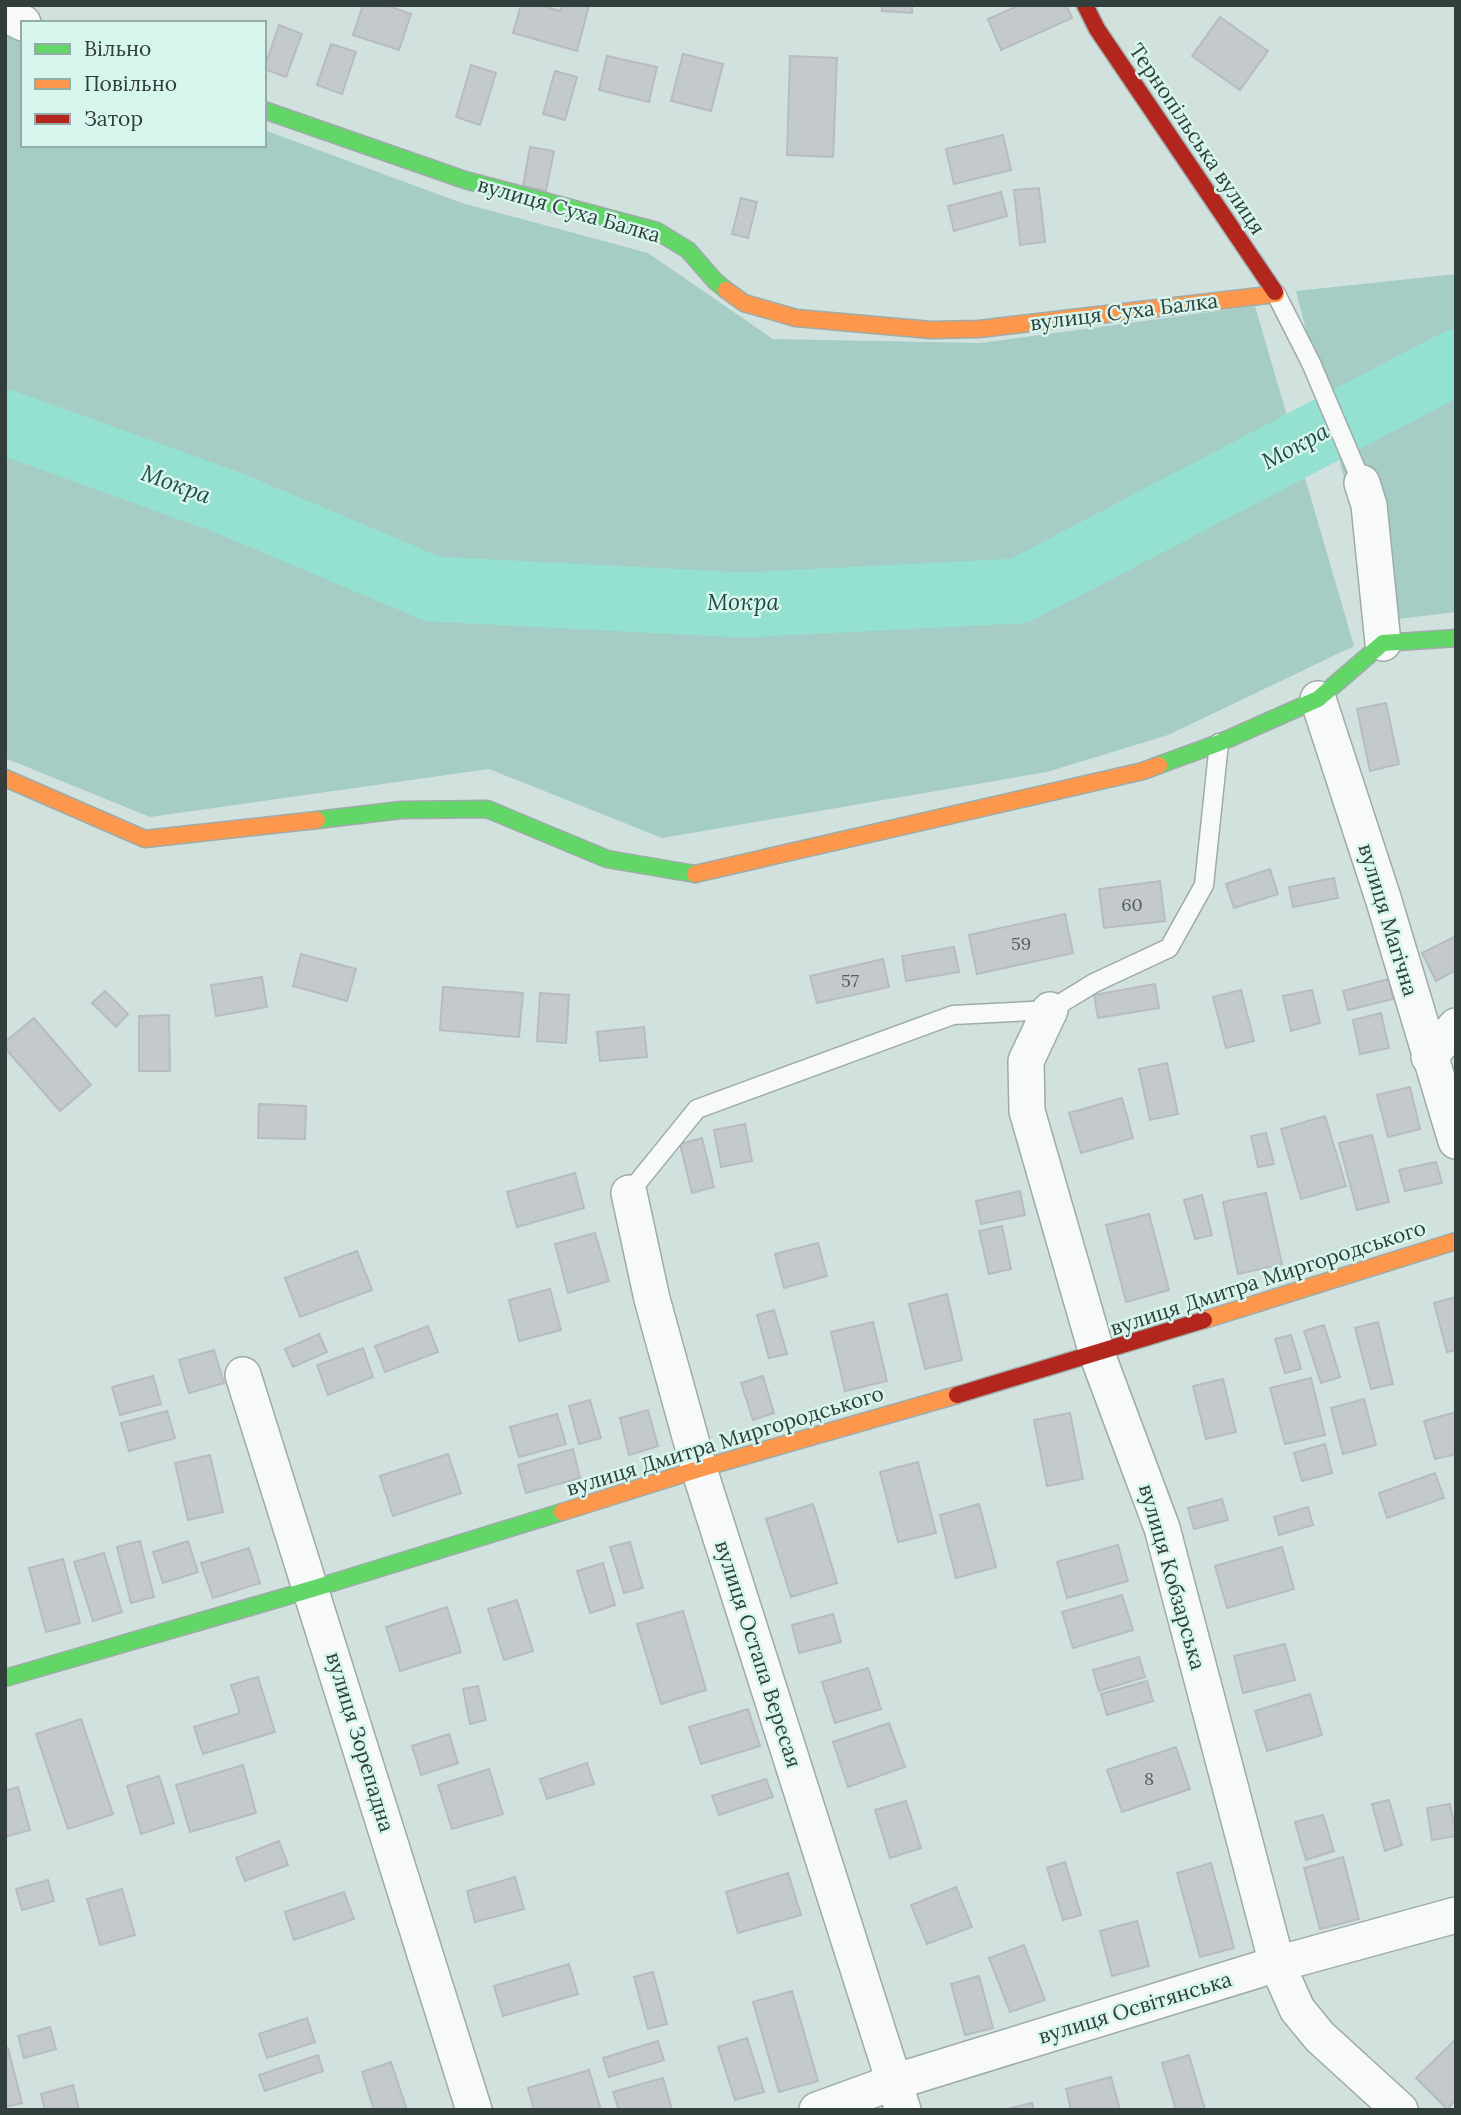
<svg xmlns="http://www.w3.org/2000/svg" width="1461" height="2115" font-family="Lora,serif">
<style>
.green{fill:#a6cdc5}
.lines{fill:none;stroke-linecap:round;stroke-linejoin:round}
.river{stroke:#94e0d1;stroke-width:65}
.building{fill:#c4c9cb;stroke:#b7bcbf;stroke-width:2}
.lane-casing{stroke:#9eaba8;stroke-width:21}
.street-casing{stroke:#9eaba8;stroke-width:38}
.fast-casing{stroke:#9eaba8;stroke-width:19}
.slow-casing{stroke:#9eaba8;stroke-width:19}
.jam-casing{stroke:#9eaba8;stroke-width:19}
.lane{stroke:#f8fafa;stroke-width:18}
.street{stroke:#f8fafa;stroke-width:35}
.fast{stroke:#63d668;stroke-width:16}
.slow{stroke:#ff974d;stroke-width:16}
.jam{stroke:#b3261e;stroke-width:16}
.labels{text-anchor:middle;stroke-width:5;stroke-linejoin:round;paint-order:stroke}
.number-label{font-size:18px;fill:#56615f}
.street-label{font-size:21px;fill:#323e3b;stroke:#d7f6ee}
.water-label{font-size:23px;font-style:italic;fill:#1e4b43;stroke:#d7f6ee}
</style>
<rect width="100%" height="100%" fill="#d1e1de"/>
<path class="green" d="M5,31L23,39V145H264V130L462,203L648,253L773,339L980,343L1255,306L1354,646L1168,735L1047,772L662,838L489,769L150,817L5,758Z
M1456,274V612L1390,620L1374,595L1296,291Z"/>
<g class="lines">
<path class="river" d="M5,422L229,503L433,589L743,605L1019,591L1456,362"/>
</g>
<path class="building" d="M363,5H386L411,14L399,50L353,35Z
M521,5H540L560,11L562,5H589L577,51L513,33Z
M882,5H912V13L882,11Z
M1020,5H1066L1072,18L1001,50L988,19Z
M1220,17L1268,51L1240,90L1192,56Z
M279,25L302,34L286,77L264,69Z
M331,44L356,52L342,94L317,85Z
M683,54L723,64L711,111L671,101Z
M607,56L657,67L649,102L599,90Z
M790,56L837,58L833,157L787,155Z
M471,65L496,73L480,125L456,117Z
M555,71L577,77L565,120L543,114Z
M1003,135L1011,170L954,184L946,149Z
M530,147L554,151L546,191L523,186Z
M1039,188L1045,242L1020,245L1014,190Z
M1001,192L1007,216L954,231L948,206Z
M741,198L757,202L748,238L732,234Z
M1386,703L1399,764L1370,771L1357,709Z
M1270,869L1278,894L1234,908L1226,884Z
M1334,878L1338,898L1293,907L1289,887Z
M1160,881L1165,921L1104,928L1099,889Z
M1065,914L1073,953L977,974L969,935Z
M1456,936V970L1436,981L1422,953Z
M954,947L959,972L906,981L902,956Z
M301,954L356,969L347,1001L293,986Z
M883,959L889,987L817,1003L810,976Z
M262,977L267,1007L216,1016L211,985Z
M1389,979L1393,999L1348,1010L1343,991Z
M1155,984L1159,1008L1098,1018L1094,995Z
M443,987L523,993L519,1037L440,1030Z
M1241,990L1254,1041L1226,1048L1213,997Z
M1312,990L1320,1023L1291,1031L1283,996Z
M105,991L128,1014L116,1027L92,1003Z
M540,993L569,995L566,1043L537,1041Z
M1381,1013L1389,1048L1360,1054L1353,1020Z
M169,1015L170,1071H139V1016Z
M34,1018L91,1085L60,1111L5,1048V1042Z
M644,1027L647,1057L600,1061L597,1032Z
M1167,1063L1178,1114L1150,1120L1139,1069Z
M1410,1087L1420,1129L1388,1137L1377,1095Z
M1122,1098L1133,1138L1081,1153L1069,1113Z
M259,1104L306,1106L305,1139L258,1138Z
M1325,1116L1346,1186L1301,1199L1281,1129Z
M745,1124L752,1161L721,1167L714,1130Z
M1266,1133L1274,1164L1258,1167L1251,1136Z
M1372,1135L1389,1202L1357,1210L1339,1143Z
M702,1138L714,1187L692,1193L680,1144Z
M1436,1162L1442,1183L1405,1191L1399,1170Z
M575,1173L584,1208L517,1227L507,1192Z
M1020,1191L1025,1215L981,1224L976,1201Z
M1266,1193L1282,1264L1238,1274L1223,1202Z
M1202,1195L1212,1235L1195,1239L1184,1200Z
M1149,1214L1169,1290L1126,1302L1106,1225Z
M1002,1226L1011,1269L989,1274L979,1231Z
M595,1233L609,1281L568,1293L555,1244Z
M818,1243L827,1276L784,1288L775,1254Z
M357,1251L372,1290L300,1317L285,1278Z
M550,1289L561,1330L519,1341L509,1300Z
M947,1294L962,1360L925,1369L909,1304Z
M1456,1297V1350L1447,1352L1434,1303Z
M774,1310L787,1354L769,1358L757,1315Z
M873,1322L887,1381L845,1391L831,1332Z
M1378,1322L1393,1384L1371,1389L1355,1328Z
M1324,1325L1340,1377L1321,1383L1304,1331Z
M428,1326L438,1352L385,1372L375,1346Z
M319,1334L327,1352L293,1367L285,1349Z
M1291,1335L1301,1369L1285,1373L1275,1339Z
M363,1348L373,1377L328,1395L317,1365Z
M214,1350L224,1383L189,1393L179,1360Z
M153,1376L161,1404L120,1415L112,1387Z
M763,1376L774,1413L753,1420L741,1383Z
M1311,1378L1325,1435L1285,1444L1270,1388Z
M1223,1379L1236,1432L1206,1439L1193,1386Z
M1364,1399L1376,1445L1343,1454L1331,1408Z
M590,1400L601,1438L579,1444L569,1406Z
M648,1410L658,1446L629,1455L620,1418Z
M167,1411L175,1438L129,1451L121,1423Z
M1456,1412V1454L1435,1459L1424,1421Z
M1070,1413L1083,1479L1047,1486L1034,1420Z
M557,1414L566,1444L519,1457L510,1427Z
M1325,1444L1332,1473L1302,1481L1294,1453Z
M573,1449L580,1478L526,1493L518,1465Z
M448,1454L461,1493L393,1516L380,1476Z
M210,1455L223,1512L188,1520L175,1463Z
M918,1462L936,1533L898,1542L880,1472Z
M1435,1473L1444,1498L1387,1518L1379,1493Z
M1222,1499L1228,1520L1194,1529L1188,1508Z
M813,1504L837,1583L791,1597L766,1519Z
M979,1504L996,1567L956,1578L940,1515Z
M1308,1507L1313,1525L1279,1535L1274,1517Z
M140,1541L154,1597L131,1603L117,1547Z
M188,1541L198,1572L163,1583L153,1552Z
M630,1542L643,1588L624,1593L610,1547Z
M1118,1545L1128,1581L1067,1598L1057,1562Z
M1282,1547L1294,1589L1227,1608L1215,1566Z
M249,1548L260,1583L213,1598L201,1563Z
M104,1553L122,1612L93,1621L74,1562Z
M63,1559L80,1623L46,1632L29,1568Z
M603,1563L615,1605L590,1613L577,1571Z
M1122,1595L1133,1630L1073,1648L1062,1612Z
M517,1600L533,1651L504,1660L488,1609Z
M447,1607L461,1652L400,1671L386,1627Z
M683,1611L706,1690L661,1704L637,1624Z
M833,1614L841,1642L799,1653L792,1625Z
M1285,1644L1295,1680L1243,1693L1234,1656Z
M1139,1657L1145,1677L1099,1691L1093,1670Z
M868,1668L881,1709L835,1723L822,1682Z
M258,1677L275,1732L203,1754L194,1727L240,1713L231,1685Z
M1147,1681L1153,1701L1107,1715L1101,1694Z
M478,1686L486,1720L470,1724L463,1689Z
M1310,1694L1322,1735L1267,1751L1255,1711Z
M748,1709L760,1746L701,1764L689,1727Z
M81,1719L113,1814L68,1829L36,1734Z
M889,1723L905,1767L848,1787L833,1742Z
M449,1734L458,1763L421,1775L412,1746Z
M1176,1747L1190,1789L1122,1812L1107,1770Z
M587,1763L594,1784L547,1799L540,1779Z
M243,1765L256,1813L190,1832L176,1785Z
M489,1769L503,1814L452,1829L438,1785Z
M159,1776L174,1823L141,1834L127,1786Z
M766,1779L773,1797L719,1815L712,1796Z
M18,1787L30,1830L5,1837V1791Z
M1389,1800L1402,1845L1385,1851L1372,1804Z
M906,1801L921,1848L890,1858L875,1810Z
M1450,1804L1456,1836L1432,1840L1427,1808Z
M1323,1815L1334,1851L1306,1860L1295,1822Z
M279,1841L288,1865L245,1881L236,1858Z
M1343,1857L1359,1919L1320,1929L1304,1868Z
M1065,1862L1081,1915L1063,1920L1047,1868Z
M1211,1863L1234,1948L1200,1957L1177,1873Z
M788,1873L801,1915L738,1933L726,1892Z
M515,1877L524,1909L475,1922L467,1891Z
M48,1880L54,1901L22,1910L16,1889Z
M956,1887L972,1927L927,1944L911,1905Z
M122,1889L135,1935L100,1945L87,1899Z
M344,1892L354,1919L294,1940L285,1912Z
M1137,1921L1149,1966L1112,1976L1100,1931Z
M1024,1945L1045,2000L1010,2012L989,1958Z
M569,1964L578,1994L503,2016L494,1986Z
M653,1972L667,2024L648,2029L634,1977Z
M979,1976L993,2028L965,2035L951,1984Z
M792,1991L818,2081L779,2092L753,2002Z
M307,2018L315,2042L267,2058L259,2034Z
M50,2027L56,2049L24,2058L18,2036Z
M747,2038L764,2092L735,2100L718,2047Z
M1456,2039V2100L1447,2109L1416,2078Z
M658,2041L664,2060L609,2077L603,2058Z
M5,2048H8L22,2103L5,2107Z
M318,2055L323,2071L265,2091L259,2075Z
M1189,2055L1205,2110H1176L1162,2063Z
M391,2062L407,2110H374L362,2072Z
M589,2070L601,2110H534L528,2088Z
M1111,2077L1120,2110H1071L1066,2089Z
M663,2078L672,2110H619L613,2092Z
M73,2085L79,2110H45L41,2094Z
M1032,2103L1034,2110H1008L1007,2109Z"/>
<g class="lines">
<defs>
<path id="lane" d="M1276,294L1311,363L1362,483
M629,1193L697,1109L953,1015L1050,1010L1094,983L1169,948L1204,885L1219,743"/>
<path id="street" d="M5,14L23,23
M1362,483L1369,505L1383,643
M1318,699L1383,898L1456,1141
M1050,1010L1026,1061L1027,1111L1097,1354L1162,1528L1277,1964L1297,2009L1320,2037L1400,2110
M1429,1057L1456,1026
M629,1193L652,1299L699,1469L903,2110
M243,1375L474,2110
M817,2110L894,2082L1277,1964L1456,1915"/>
<path id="fast" d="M264,110L465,180L657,231L688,250L715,281L726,290
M1159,765L1219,743L1318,699L1383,643L1456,638
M317,820L401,810L487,809L607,859L695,874
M5,1678L312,1589L562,1512"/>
<path id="slow" d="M726,290L744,303L796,318L931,330L979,329L1276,294L1275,292
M5,778L145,839L317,820
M695,874L1143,771L1159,765
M1204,1320L1456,1241
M562,1512L699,1469L957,1395"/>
<path id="jam" d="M1085,5L1097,29L1275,292
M957,1395L1204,1320"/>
</defs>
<use href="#lane" class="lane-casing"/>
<use href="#street" class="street-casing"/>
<use href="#fast" class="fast-casing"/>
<use href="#slow" class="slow-casing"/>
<use href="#jam" class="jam-casing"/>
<use href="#lane" class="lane"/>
<use href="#street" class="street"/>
<use href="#fast" class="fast"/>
<use href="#slow" class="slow"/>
<use href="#jam" class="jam"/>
</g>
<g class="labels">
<g class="number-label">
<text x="1132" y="911">60</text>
<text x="1021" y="950">59</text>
<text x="850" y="987">57</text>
<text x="1149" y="1785">8</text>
</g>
<g class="street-label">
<text transform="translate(1197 139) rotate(56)" y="7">Тернопільська вулиця</text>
<text transform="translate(569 210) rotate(16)" y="7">вулиця Суха Балка</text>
<text transform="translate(1124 312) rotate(-7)" y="7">вулиця Суха Балка</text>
<text transform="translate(1388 920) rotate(73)" y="7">вулиця Магічна</text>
<text transform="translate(1268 1278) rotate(-18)" y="7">вулиця Дмитра Миргородського</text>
<text transform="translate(725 1441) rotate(-17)" y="7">вулиця Дмитра Миргородського</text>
<text transform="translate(1172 1577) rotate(74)" y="7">вулиця Кобзарська</text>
<text transform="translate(758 1654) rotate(72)" y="7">вулиця Остапа Вересая</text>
<text transform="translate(360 1742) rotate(73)" y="7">вулиця Зорепадна</text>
<text transform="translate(1135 2008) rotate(-17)" y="7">вулиця Освітянська</text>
</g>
<g class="water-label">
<text transform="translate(1295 446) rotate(-28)" y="8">Мокра</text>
<text transform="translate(176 484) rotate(20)" y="8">Мокра</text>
<text x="743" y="610">Мокра</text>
</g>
</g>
<rect width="1461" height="2115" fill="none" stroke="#323e3b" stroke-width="14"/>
<rect x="21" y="21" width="245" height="126" fill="#d7f6ee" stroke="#95aca6" stroke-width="2"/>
<rect x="35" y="44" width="35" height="10" fill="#63d668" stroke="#95aca6" stroke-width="2"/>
<text x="84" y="56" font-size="21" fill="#323e3b">Вільно</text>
<rect x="35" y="79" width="35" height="10" fill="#ff974d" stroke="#95aca6" stroke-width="2"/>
<text x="84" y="91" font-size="21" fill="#323e3b">Повільно</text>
<rect x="35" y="114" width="35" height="10" fill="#b3261e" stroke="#95aca6" stroke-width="2"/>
<text x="84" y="126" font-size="21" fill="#323e3b">Затор</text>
</svg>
